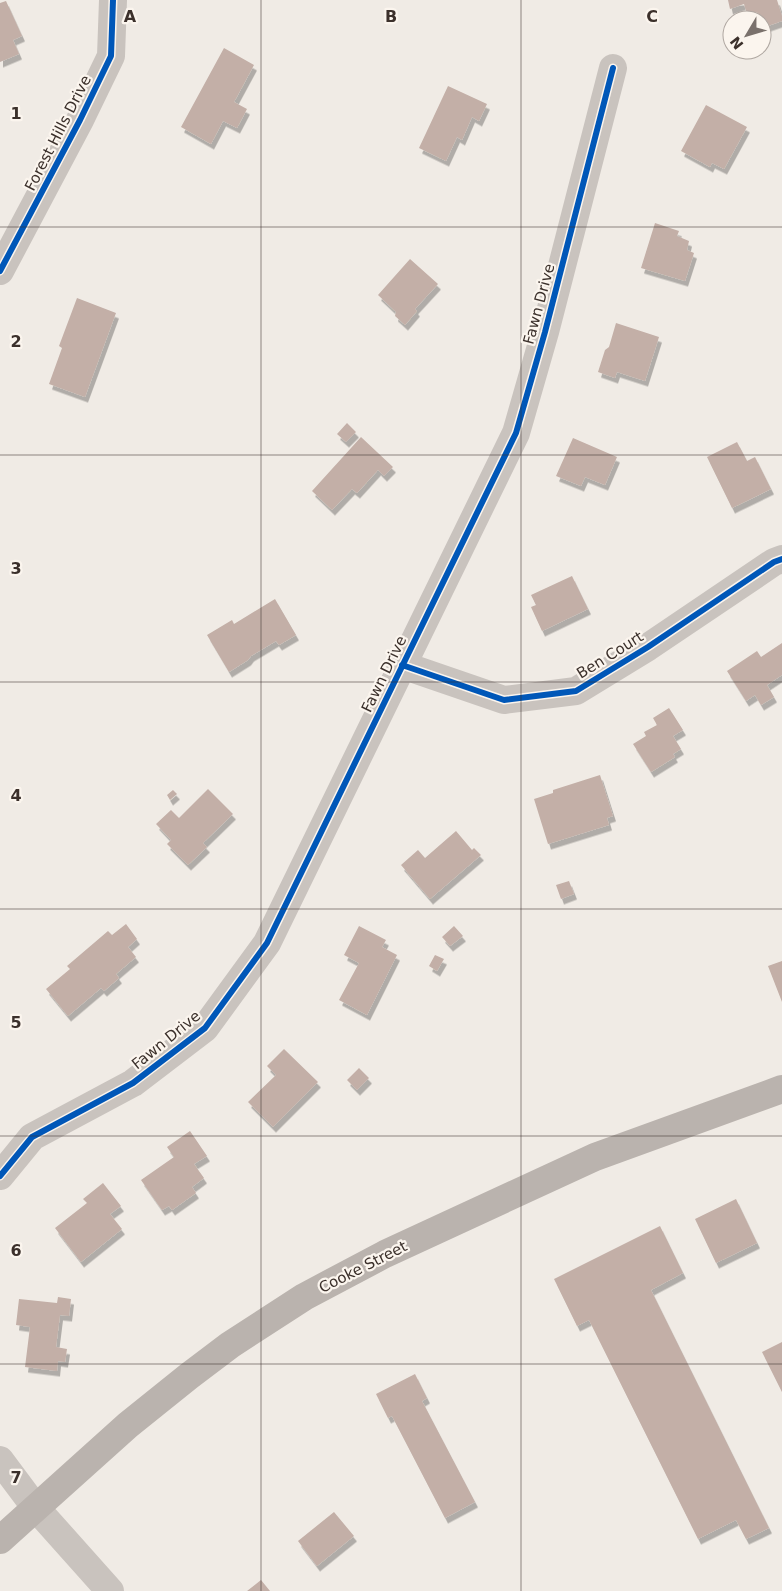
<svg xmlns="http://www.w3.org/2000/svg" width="782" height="1591" font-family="'DejaVu Sans',sans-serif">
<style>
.building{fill:#c3afa7;filter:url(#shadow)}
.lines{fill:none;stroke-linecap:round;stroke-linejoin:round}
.minor{stroke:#c9c3be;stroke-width:28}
.secondary{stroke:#bab3ae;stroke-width:28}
.cycleway-casing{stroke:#fbf5ee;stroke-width:9}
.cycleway{stroke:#0057b8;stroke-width:6}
.grid{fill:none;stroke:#3b302b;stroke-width:1;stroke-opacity:0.55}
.labels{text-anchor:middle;stroke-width:4.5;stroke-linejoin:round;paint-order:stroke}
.street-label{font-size:15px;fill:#3b302b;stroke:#fbf5ee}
.grid-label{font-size:16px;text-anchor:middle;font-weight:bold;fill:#3b302b;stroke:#fbf5ee;stroke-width:4.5;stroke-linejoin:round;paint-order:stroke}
</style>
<defs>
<filter id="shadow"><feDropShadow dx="3" dy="5.5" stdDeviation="0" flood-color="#0004"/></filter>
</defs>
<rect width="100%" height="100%" fill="#f0ebe5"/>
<path class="building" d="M728,0H777L782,16V21L762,28V20H749L744,4L730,9Z
M6,1L22,36L13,40L19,54L0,62V3Z
M224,48L254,65L234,102L247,109L237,128L223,121L211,144L181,127Z
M448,86L487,104L479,121L472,117L462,140L457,137L446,161L419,148Z
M706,105L747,127L724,169L712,163L710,167L681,151Z
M655,223L679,231L677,236L689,241L687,250L694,253L685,281L641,268Z
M410,259L438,284L415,309L417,311L405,325L395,316L396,312L378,295Z
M77,298L116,313L85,397L49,384L62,348L59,346Z
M616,323L659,337L645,381L617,372L615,378L598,372L605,350L609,347Z
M347,423L356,432L346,442L337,434Z
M361,437L393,467L384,476L378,470L357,493L352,489L332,510L312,491Z
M573,438L617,457L605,485L585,477L581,486L556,476Z
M737,442L747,461L755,457L771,489L732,508L707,457Z
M572,576L588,609L542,631L531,607L536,605L531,595Z
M275,599L296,635L279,645L276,641L251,656L248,660L229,672L207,635L232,620L234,624Z
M782,643V675L767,685L774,697L761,705L755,695L746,701L727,671L757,651L761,657Z
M669,708L683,730L673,736L681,749L673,754L675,757L651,772L633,744L646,736L644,732L657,725L653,718Z
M600,775L613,816L607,818L609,825L548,844L534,799L553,793V790Z
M208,789L233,814L203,843L207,847L188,865L167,844L171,840L156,824L171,810L179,818Z
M173,790L177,794L170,800L167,795Z
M456,831L472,850L474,848L481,855L430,899L401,865L418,850L425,858Z
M569,881L574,894L561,899L556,885Z
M126,924L137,939L128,947L136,957L116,974L119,978L104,991L101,988L68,1016L46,989L70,969L67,966L108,931L112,935Z
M359,926L386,940L382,947L397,955L367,1015L339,1000L359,963L344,955Z
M454,926L463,936L450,946L442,937Z
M435,955L444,959L437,971L429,966Z
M782,961V1002L768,966Z
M284,1049L318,1082L273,1127L248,1102L276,1075L267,1066Z
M359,1068L369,1078L357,1090L347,1080Z
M190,1131L207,1156L194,1164L204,1178L192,1187L196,1193L172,1210L169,1206L162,1210L141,1180L174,1157L167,1147Z
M103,1183L121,1206L110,1214L122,1229L81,1262L55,1228L87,1203L83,1199Z
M736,1199L757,1243L716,1263L695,1219Z
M660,1226L683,1273L651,1290L769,1528L746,1539L736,1520L698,1539L589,1320L577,1326L554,1279Z
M58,1297L71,1299L69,1316L60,1315L56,1347L67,1349L65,1362L58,1361L57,1371L25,1367L30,1327L16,1325L19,1299L57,1303Z
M782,1342V1392L762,1352Z
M415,1374L427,1398L422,1401L475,1502L445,1518L392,1416L388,1418L376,1394Z
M334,1512L354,1536L317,1566L298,1541Z
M261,1580L270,1591H247Z"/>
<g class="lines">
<path class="minor" d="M0,271L80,120L111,56L113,0
M402,665L504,700L576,691L648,647L774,562L782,559
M0,1176L32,1137L133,1083L205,1028L267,943L516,433L545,332L613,68
M0,1460L35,1507L110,1591"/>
<path class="secondary" d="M0,1540L128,1425L189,1376L230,1345L304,1297L385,1254L595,1157L782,1089"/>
<defs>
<path id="cycleway" d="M0,271L80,120L111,56L113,0
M402,665L504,700L576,691L648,647L774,562L782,559
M0,1176L32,1137L133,1083L205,1028L267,943L516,433L545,332L613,68"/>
</defs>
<use href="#cycleway" class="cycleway-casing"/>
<use href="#cycleway" class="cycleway"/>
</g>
<path class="grid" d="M261,0V1591M521,0V1591M0,227H782M0,455H782M0,682H782M0,909H782M0,1136H782M0,1364H782"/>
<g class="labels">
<g class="street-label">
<text transform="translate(58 133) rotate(-63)" y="5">Forest Hills Drive</text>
<text transform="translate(539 304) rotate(-75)" y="5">Fawn Drive</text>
<text transform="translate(610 655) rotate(-32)" y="5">Ben Court</text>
<text transform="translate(384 674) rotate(-64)" y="5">Fawn Drive</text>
<text transform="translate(166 1040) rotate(-39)" y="5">Fawn Drive</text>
<text transform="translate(363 1267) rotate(-27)" y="5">Cooke Street</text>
</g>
</g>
<g class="grid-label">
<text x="130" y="22">A</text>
<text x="391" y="22">B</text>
<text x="652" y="22">C</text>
<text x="16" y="119">1</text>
<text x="16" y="347">2</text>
<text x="16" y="574">3</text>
<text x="16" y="801">4</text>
<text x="16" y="1028">5</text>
<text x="16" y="1256">6</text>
<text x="16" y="1483">7</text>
</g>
<g transform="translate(747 35) rotate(232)"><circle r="24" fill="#fbf5ee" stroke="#aea6a0"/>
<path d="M0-4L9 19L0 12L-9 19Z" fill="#7a716c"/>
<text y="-8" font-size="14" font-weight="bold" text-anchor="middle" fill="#3b302b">N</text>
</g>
</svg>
